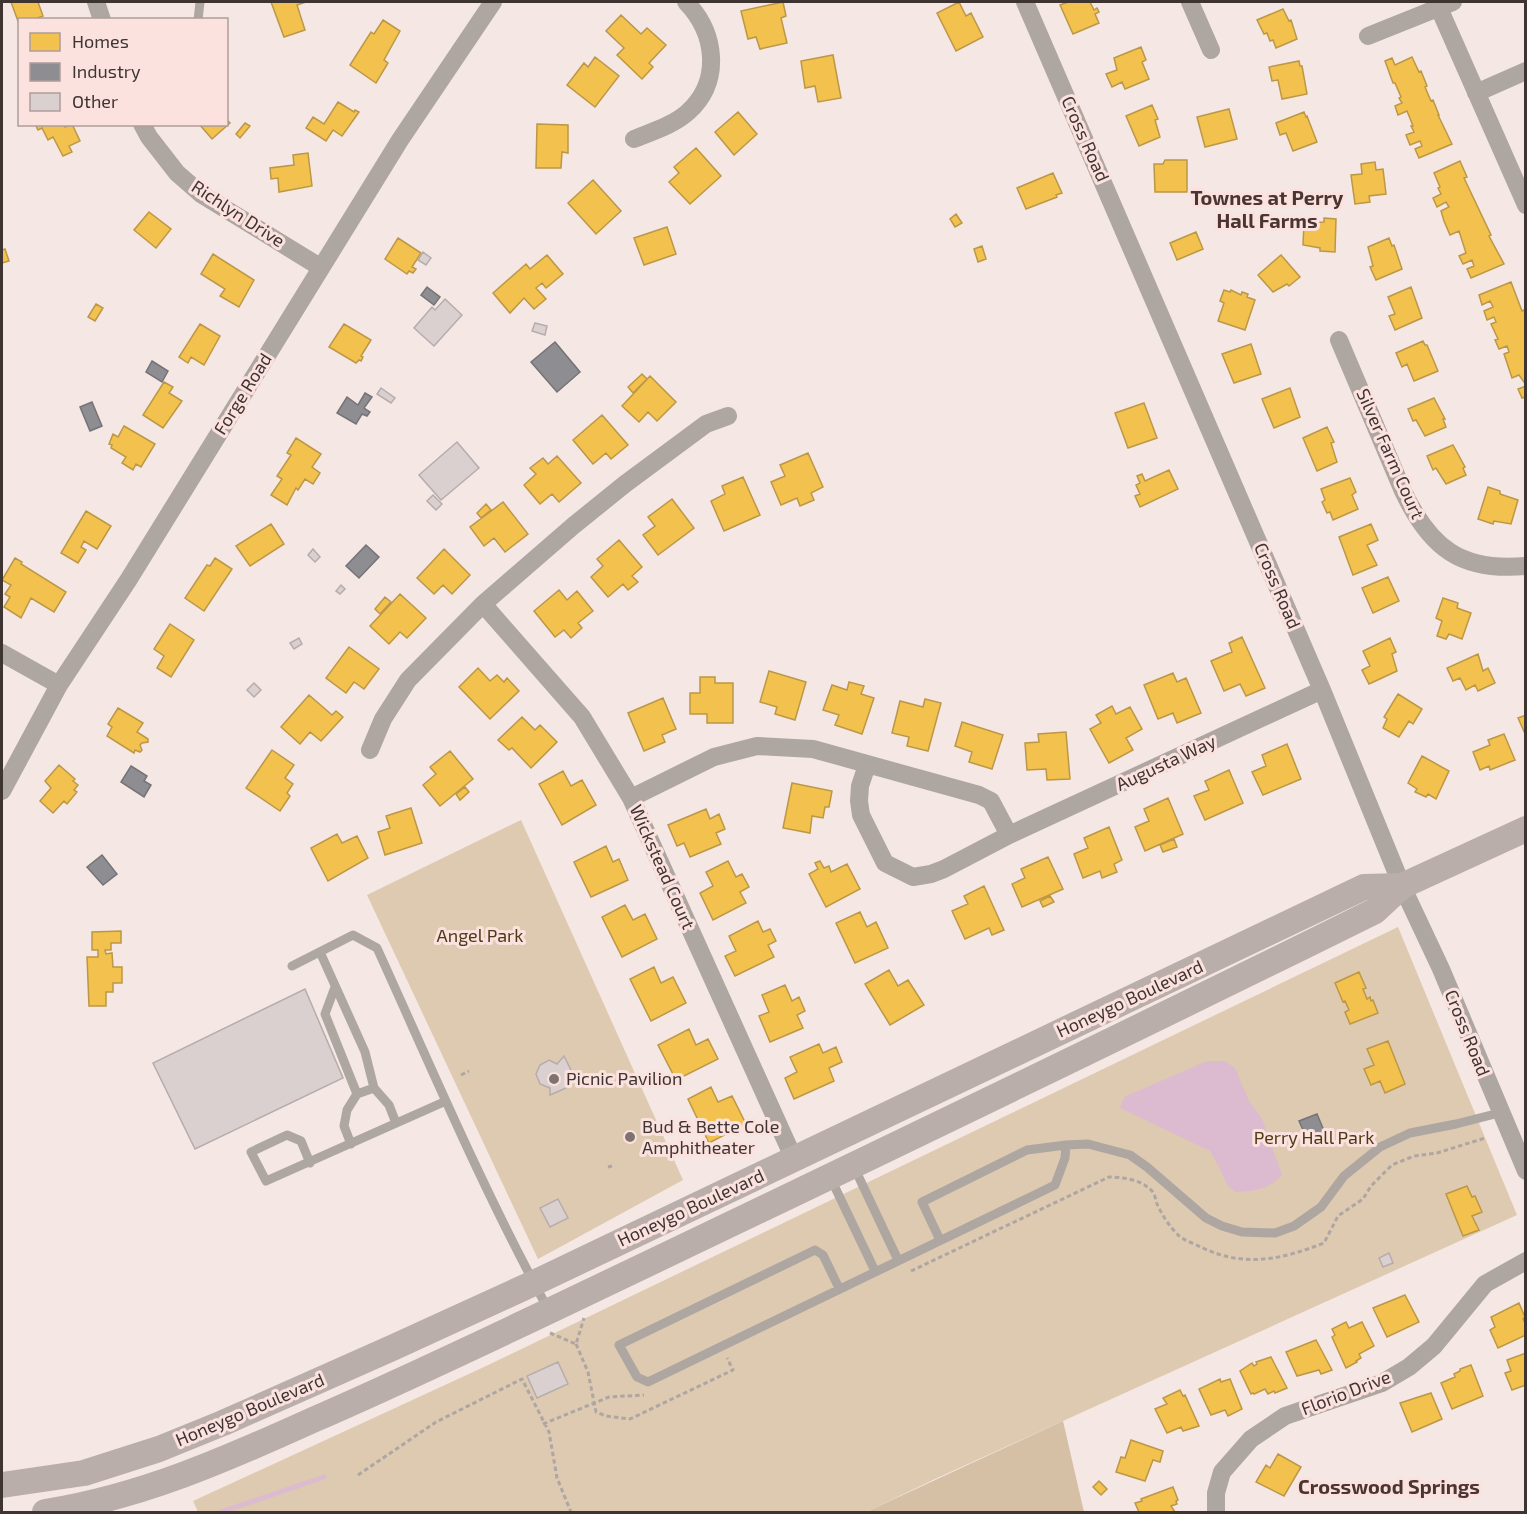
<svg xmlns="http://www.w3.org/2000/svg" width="1527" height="1514" font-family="'Exo 2',sans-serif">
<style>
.green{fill:#decab0}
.forest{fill:#d5c0a6}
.water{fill:#dcbad0}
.homes{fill:#f2c14e;stroke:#bc9746;stroke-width:1.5}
.industry{fill:#8d8d92;stroke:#757376;stroke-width:1.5}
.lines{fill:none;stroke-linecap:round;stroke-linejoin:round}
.stream{stroke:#dcbad0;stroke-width:5}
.building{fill:#dbd0d0;stroke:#b7acac;stroke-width:1.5}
.path{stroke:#aea6a3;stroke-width:3;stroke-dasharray:4.5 3;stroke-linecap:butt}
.lane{stroke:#aea6a1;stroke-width:9}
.street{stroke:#aea6a1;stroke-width:18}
.secondary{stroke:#b9aeaa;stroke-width:26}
.poi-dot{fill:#7e7371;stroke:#fbe2de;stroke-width:2}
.labels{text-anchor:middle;stroke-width:6;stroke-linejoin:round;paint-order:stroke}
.street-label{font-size:18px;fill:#3e3533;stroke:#fbe2de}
.park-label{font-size:18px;fill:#4d3915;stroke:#fbe2de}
.poi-label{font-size:18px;fill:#3e3533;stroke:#fbe2de;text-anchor:start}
.neighbourhood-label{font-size:20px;font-weight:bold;fill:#493633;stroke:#fbe2de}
</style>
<rect width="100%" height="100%" fill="#f5e7e4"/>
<path class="green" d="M521,820L683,1180L538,1259L367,895Z
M1398,927L1517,1215L935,1479L866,1512H198L193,1501L484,1367Z"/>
<path class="forest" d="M1063,1421L1084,1512H866Z"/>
<path class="water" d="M1207,1061H1225L1235,1068L1249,1101L1262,1119L1282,1175C1268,1190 1255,1191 1235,1192L1227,1185L1220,1169L1210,1151L1120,1108L1124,1097Z"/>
<path class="homes" d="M11,2H38L43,16L32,20H20L19,24Z
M271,2H306L297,5L305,30L284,37Z
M783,2L786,16L781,18L787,43L760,49L756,37L748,39L741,11Z
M959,2L966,16L971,13L983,37L956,51L937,13Z
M1068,2H1090L1094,10L1097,8L1099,12L1095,14L1099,23L1073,34L1060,5Z
M1283,9L1289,21L1291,20L1297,39L1276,48L1273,40L1270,41L1267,33L1264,34L1257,20Z
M621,15L641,34L647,28L666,45L649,63L653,67L642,79L617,55L624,48L606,31Z
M383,20L400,31L384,60L388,63L376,83L350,65L371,32L374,34Z
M1141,47L1146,60L1142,62L1149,79L1125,89L1122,82L1112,87L1106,74L1117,70L1114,58Z
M833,55L841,98L818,102L815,86L805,88L801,61Z
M595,57L619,76L595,107L567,85L584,63L588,67Z
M1412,57L1419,72L1421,71L1427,86L1425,87L1431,101L1433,100L1439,115H1438L1452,144L1419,158L1415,149L1422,146L1420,141L1410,145L1406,135L1414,132L1411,126H1413L1407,111L1398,115L1395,106L1402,103L1399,98L1401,97L1395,83H1393L1385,61L1392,58L1395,65Z
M1299,61L1300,66H1302L1307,94L1282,99L1278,80L1272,81L1269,67Z
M338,102L354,112L355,110L359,112L342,136L333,130L326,141L306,128L313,117L324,124Z
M1152,105L1158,119L1155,120L1160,137L1139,146L1126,116Z
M1229,109L1237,139L1205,147L1197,117Z
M738,112L757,134L734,155L715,132Z
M1304,112L1306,117L1307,116L1317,142L1293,151L1286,133L1280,135L1276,123Z
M226,119L230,123L212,139L199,124H226Z
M245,123L250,126L240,138L236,134Z
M35,124H64L65,127L72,124L80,141L69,146L72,152L63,156L53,137L48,140L42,128L38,130Z
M537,124L568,125V153L562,152L561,168H536Z
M696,148L721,176L690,204L669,182L679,173L674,167Z
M308,153L312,186L279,192L278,178L271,179L270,168L294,165L293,155Z
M1165,160H1187V192H1155L1154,164H1163Z
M1460,161L1467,177L1464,178L1491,235L1489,236L1504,264L1471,278L1467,269L1474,266L1472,260L1463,264L1459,256L1466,253L1459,231L1450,235L1444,221L1441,211L1449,207L1446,202L1437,207L1433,198L1441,194L1438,188L1440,187L1434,173Z
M1375,162L1376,170L1383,169L1386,194L1369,196L1370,202L1355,204L1351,175L1362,174L1361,164Z
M1053,173L1062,193L1056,195L1057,197L1026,209L1017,188Z
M593,180L621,211L596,234L568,203Z
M149,212L171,229L156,248L134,230Z
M956,214L962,223L955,227L950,219Z
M1324,218L1336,219L1335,252L1320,251V248L1303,245L1304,223L1324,222Z
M667,227L676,254L644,265L634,238Z
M1196,232L1203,249L1177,260L1170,243Z
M398,238L421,253L412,267L416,269L413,273L409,271L407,274L385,259Z
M1389,238L1392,246L1394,245L1402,269L1376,280L1370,267L1373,266L1368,247Z
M982,246L986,259L978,262L974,249Z
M5,249L9,261L2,263V250Z
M213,254L254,280L239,307L220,296L225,289L201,274Z
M547,255L563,274L546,288L542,283L536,288L546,299L534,309L524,298L510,313L493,293L526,264L530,269Z
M1281,255L1300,277L1289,286L1287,284L1273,292L1258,275Z
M1511,282L1522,311L1524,310L1526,314V385L1519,375L1512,378L1504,354L1509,352L1507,346L1499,349L1495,340L1498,339L1491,324L1496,322L1494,317L1487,320L1484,311L1493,307L1490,301L1482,305L1479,295Z
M1411,287L1422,318L1395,330L1389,316L1395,314L1388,297Z
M1224,290L1230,292L1231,290L1241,295L1242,292L1248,294L1247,297L1255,300L1245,330L1218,321L1224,303L1220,301Z
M96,304L103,308L95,321L88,317Z
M200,324L220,336L204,365L191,357L188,363L179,357Z
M344,324L371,340L361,356L363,357L361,361L359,360L356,363L329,347Z
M1423,341L1425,345H1427L1438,371L1414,381L1407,364L1402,367L1396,353Z
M1251,344L1261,374L1234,383L1222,354Z
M642,374L647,379L633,393L628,387Z
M650,376L676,402L657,421L648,412L639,422L622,406Z
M164,382L173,387L169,393L182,401L163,428L143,415Z
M1526,386V397L1522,398L1518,389Z
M1290,388L1300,417L1274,428L1262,399Z
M1434,398L1445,419H1443L1446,427L1425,436L1416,420L1413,421L1408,409Z
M1144,403L1157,438L1128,448L1115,413Z
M602,415L628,445L611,459L606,453L593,464L573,440Z
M124,426L155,444L141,467L136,464L133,470L122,463L126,457L111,448L112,445L109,444L113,434L118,437Z
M1327,427L1334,442L1331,443L1337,462L1317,471L1303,438Z
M296,438L321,454L312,467L320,473L313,484L305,479L298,490L296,488L287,505L271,495L282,479L277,476L291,455L287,453Z
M1453,445L1465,467L1463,468L1466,475L1446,484L1436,468L1433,470L1427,456Z
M808,453L823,487L811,493L814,500L800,506L797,498L781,505L771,482L785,476L780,465Z
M557,456L581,483L559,502L552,494L540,504L524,485L536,474L530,468L543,458L548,464Z
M1169,470L1178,489L1140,507L1135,496L1140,494L1136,485L1140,483L1137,476L1142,474L1145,481Z
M743,477L760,515L724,531L711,501L725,494L722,486Z
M1350,478L1356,492L1352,495L1358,509L1333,520L1330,512L1327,513L1322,502L1325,500L1321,489Z
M1488,487L1500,491V494L1518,500L1511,524L1494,521L1493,524L1478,519Z
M672,499L694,528L658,555L643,535L655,526L648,517Z
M503,502L528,534L505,552L494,538L484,546L470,527Z
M486,504L491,510L481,518L477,513Z
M86,511L111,526L97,549L84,541L81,547L86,550L78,563L61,553Z
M271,524L284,544L250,566L236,546Z
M1371,524L1378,540L1367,545L1377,565L1353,575L1339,537Z
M619,540L642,567L632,576L638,582L628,590L623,584L608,597L591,577L603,566L597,559Z
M444,549L470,575L452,594L443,585L434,594L417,578Z
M15,558L22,562L21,564L66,592L54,612L31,598L21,618L4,607L10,597L5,594L11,585L2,580Z
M215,558L232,569L204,611L185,598L207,565L210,566Z
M1388,577L1399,601L1373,613L1362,588Z
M559,590L567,600L577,591L593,611L578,623L582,628L571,638L564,630L555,637L534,611Z
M400,594L426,618L407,638L400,632L389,644L370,626Z
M385,597L391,602L380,614L375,609Z
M1443,598L1458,603L1457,608L1471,613L1462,639L1449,634L1446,639L1437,636L1442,621L1436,618Z
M170,624L194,640L171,677L157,668L164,656L154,649Z
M1242,637L1265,688L1246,696L1240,684L1224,691L1211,661L1232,652L1229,643Z
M1390,638L1396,652L1392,654L1397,671L1369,684L1362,670L1370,666L1363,651Z
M349,647L379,669L364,689L354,682L346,693L326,678Z
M1478,654L1483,671L1488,668L1495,683L1478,691L1475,685L1466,690L1460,678L1453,681L1447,668Z
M478,668L490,681L497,675L504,682L507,678L519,691L490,719L459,687Z
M769,671L806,682L795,720L775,714L777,707L760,702Z
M1173,673L1177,682L1186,678L1201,713L1177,723L1173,713L1158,719L1144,685Z
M700,677H715V683H733V723H707V714H690V693H700Z
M849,682L864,686L861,694L874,698L862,734L835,725L839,715L823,710L832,685L847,690Z
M1398,694L1422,709L1413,724L1409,721L1399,737L1383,728L1387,719L1384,717Z
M309,695L332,715L336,711L343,717L321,741L310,732L300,744L281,727Z
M663,698L676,729L662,735L665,742L644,751L628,713Z
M925,699L941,703L928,751L907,746L909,737L892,733L900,701L923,707Z
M1112,706L1116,714L1130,707L1142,729L1126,738L1133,750L1109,763L1090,729L1101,723L1096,715Z
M118,708L143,723L137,732L148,739V742L142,743L140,745L142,750L140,752L135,750L134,753L107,736L112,727L108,724Z
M1526,715V736L1518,718Z
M522,717L535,730L540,725L557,742L531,768L512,748L509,750L498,740Z
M962,722L1003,735L992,769L969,762L972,752L955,746Z
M1066,732L1070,779L1047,780L1046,769L1027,770L1025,743L1039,742L1038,734Z
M1504,734L1515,760L1490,770L1489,766L1480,770L1473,752L1490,745L1488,740Z
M1287,744L1301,779L1263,795L1252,772L1266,766L1262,755Z
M272,750L294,765L285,778L293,784L287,793L290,796L280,811L246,788Z
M450,751L473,779L440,806L423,785L436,774L430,767Z
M1422,756L1449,771L1436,799L1428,794L1426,797L1415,792L1417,789L1408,783Z
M59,765L75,779L73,781L78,785L74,790L77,792L67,804L64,801L53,813L40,801L51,788L45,781Z
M1229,770L1243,803L1205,820L1194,796L1209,790L1205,781Z
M563,771L571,786L582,780L596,805L562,825L539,784Z
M792,783L832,791L829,807H825L823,818L812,816L810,833L783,828Z
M465,787L469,792L460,800L456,794Z
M1168,798L1183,834L1145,851L1135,827L1149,821L1144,809Z
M411,808L422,843L385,855L378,832L390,828L386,816Z
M706,809L710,819L719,814L725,829L716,833L721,844L690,857L684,843L677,846L668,825Z
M1109,827L1122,860L1114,864L1117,872L1102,878L1100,871L1083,878L1074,854L1088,848L1084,838Z
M337,834L342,843L357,836L368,858L328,881L311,848Z
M1174,839L1177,847L1163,852L1160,845Z
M606,846L613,862L619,859L628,880L591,897L574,862Z
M1048,857L1063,889L1022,907L1012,884L1025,878L1021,869Z
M728,861L736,877L742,874L749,887L740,892L746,903L713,920L700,893L713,886L706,872Z
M820,861L824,868L829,866L831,872L847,864L860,889L826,907L809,874L818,869L815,863Z
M984,886L1004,930L992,935L989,928L965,939L952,911L968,904L964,896Z
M1050,896L1054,902L1043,907L1040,901Z
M625,905L633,920L645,914L657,939L622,957L602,917Z
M860,912L867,927L876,922L888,948L855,963L836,923Z
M758,921L763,932L770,929L776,941L768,945L774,957L735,976L725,956L736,951L729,936Z
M121,931V943H111V950H105L106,954L112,953L113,967H122V983H113V992H106V1006H89L87,957H98V950H92V932Z
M654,967L661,983L673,977L686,1003L651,1021L630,979Z
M889,970L898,986L908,980L924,1005L890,1025L865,984Z
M1359,972L1366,988L1363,989L1367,999L1370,997L1371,1001L1373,1000L1378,1013L1350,1024L1345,1012L1349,1010L1345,1001L1343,1002L1335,983Z
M785,985L792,1001L799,997L805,1011L797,1015L803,1028L770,1042L759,1016L769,1012L762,995Z
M689,1029L696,1045L708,1039L718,1059L676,1080L658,1045Z
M1388,1041L1405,1084L1385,1093L1380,1081L1371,1085L1364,1069L1374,1065L1367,1049Z
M819,1044L823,1053L836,1047L842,1062L829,1068L834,1081L794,1099L785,1078L797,1072L790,1057Z
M711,1087L718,1102L732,1096L746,1124L709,1143L688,1099Z
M1467,1186L1472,1197L1475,1196L1482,1212L1472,1216L1479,1230L1463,1236L1446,1194Z
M1405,1295L1419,1322L1387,1337L1373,1308Z
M1519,1303L1525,1317L1523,1319L1526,1325V1335L1498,1348L1490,1330L1495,1327L1491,1317Z
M1346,1322L1349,1328L1362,1322L1374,1346L1359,1354L1361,1358L1356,1361L1357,1362L1346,1368L1332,1337L1335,1335L1332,1329Z
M1316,1340L1332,1370L1321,1374L1319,1370L1297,1376L1286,1352Z
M1526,1353V1385L1512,1390L1505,1373L1511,1371L1507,1360Z
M1271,1357L1287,1388L1275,1393L1274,1391L1268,1394L1265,1389L1254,1394L1253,1393L1251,1394L1240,1371L1252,1363L1254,1366L1257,1364L1256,1362Z
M1471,1365L1483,1396L1452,1409L1441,1383L1455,1377L1454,1374L1460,1371V1369Z
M1220,1379L1221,1382L1230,1379L1242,1409L1228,1416L1225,1410L1211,1415L1199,1389Z
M1180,1390L1183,1396L1185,1395L1199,1426L1183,1431L1181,1427L1167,1433L1155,1409L1167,1404L1163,1398Z
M1431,1393L1442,1419L1412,1432L1400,1403Z
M1131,1440L1163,1451L1160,1462L1153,1460L1145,1481L1116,1472L1121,1457L1125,1458Z
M1278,1454L1301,1467L1284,1496L1256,1482L1266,1465L1270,1468Z
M1099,1481L1107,1489L1101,1495L1093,1487Z
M1173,1487L1178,1500L1176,1501L1177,1504L1171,1506L1175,1512H1139L1135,1503L1142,1501L1141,1499Z"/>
<path class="industry" d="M427,287L440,297L434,305L421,295Z
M555,342L580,372L557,392L531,362Z
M152,361L168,371L162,382L146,372Z
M365,393L372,397L364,408L370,412L367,416L362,414L356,424L337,413L347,397L358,405Z
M92,402L102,426L90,431L80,407Z
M366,545L379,557L359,578L346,566Z
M131,766L147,776L144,781L151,785L144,797L121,782Z
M102,855L117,874L103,885L87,867Z
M1317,1114L1325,1133L1307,1139L1299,1121Z"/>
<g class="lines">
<path class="stream" d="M221,1512L324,1477"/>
</g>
<path class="building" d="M423,252L431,258L426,265L418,260Z
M445,299L462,315L434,346L414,328L432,307L435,310Z
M535,323L547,326L545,335L532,331Z
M381,388L395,398L391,403L377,394Z
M457,442L479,468L441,500L419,475Z
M433,495L442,504L436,510L427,501Z
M313,549L320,557L315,562L308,555Z
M341,585L345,589L340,594L336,591Z
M299,638L302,644L294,649L290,643Z
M254,683L261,690L254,697L247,690Z
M305,989L343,1078L195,1149L153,1063Z
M564,1056L572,1072L566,1088L550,1095V1088L540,1084L536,1074L540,1065L549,1060L557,1064Z
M558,1199L568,1218L550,1227L540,1208Z
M1389,1253L1393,1263L1383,1267L1379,1258Z
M558,1362L568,1384L537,1398L527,1376Z"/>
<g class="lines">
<path class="path" d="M461,1075L469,1071
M608,1167L612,1166
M911,1271L1109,1177C1123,1177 1142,1180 1152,1191C1155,1195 1156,1200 1157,1204C1162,1215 1170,1227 1178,1235C1185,1241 1195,1244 1203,1248C1245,1268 1283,1259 1324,1243L1338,1216L1363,1199L1371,1186L1392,1165L1414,1156L1437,1153L1485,1138
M550,1333L576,1344L584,1318
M576,1344L588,1372L596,1412L606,1416L630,1419L733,1370L727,1358
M543,1424L609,1397L644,1395
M358,1475L436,1422L522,1379L549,1432L557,1478L571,1512"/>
<path class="lane" d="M198,20L200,2
M320,952L365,1052L374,1088L389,1105L396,1123
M292,966L353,935L377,948C432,1069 484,1192 548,1309
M335,987L325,1014L357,1094
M351,1144L344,1126L347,1110L357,1094L374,1088
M310,1163L301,1141L287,1135L251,1152L266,1181L446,1101
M854,1167L898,1260
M831,1179L875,1271
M940,1240L922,1202L1027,1150L1066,1145
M839,1288L823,1255L815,1250L619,1345L637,1377L648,1382L1055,1185L1065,1158L1066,1145L1088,1144L1130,1155L1147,1167L1206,1218L1222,1226L1242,1232L1275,1233L1294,1226L1321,1207L1344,1176L1380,1147L1410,1133L1456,1124L1499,1113"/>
<path class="street" d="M96,2L102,20
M1025,2L1322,690L1402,886L1441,969L1526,1171
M1190,2L1211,50
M1439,8L1526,205
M1368,36L1453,2
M1476,93L1526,71
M142,124L149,137L177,173L201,194L320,267
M634,139C651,132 674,125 688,112C722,81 716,33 686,2
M1339,340L1403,491C1430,548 1461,572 1526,566
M483,604L582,717L631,798L794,1159
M2,653L59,685
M370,750L383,719L408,680L483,604L573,526L625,484L706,424L728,416
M867,765L860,786L859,801L861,815L885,863L913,877L931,874L944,869L1009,835L1322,690
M2,791L59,685L129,579L400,140L493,2
M631,798L714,757L757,746L813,749L979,795L991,801L1009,835
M1216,1512V1493L1222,1472L1251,1439L1285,1416L1382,1383L1409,1367L1434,1346L1485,1284L1526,1261"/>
<path class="secondary" d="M2,1485L84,1473L159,1449L223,1423L392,1348L534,1283L1364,887L1402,886
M45,1512C141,1497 227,1459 315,1419C400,1382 484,1342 568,1302C838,1173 1107,1044 1375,911L1402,886L1526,829"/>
</g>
<g class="poi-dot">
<circle cx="554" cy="1079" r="6"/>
<circle cx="630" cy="1137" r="6"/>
</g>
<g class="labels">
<g class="street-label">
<text transform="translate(1085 139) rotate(66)" y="6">Cross Road</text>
<text transform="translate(238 214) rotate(33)" y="6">Richlyn Drive</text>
<text transform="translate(243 394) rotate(-58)" y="6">Forge Road</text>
<text transform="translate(1390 454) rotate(66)" y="6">Silver Farm Court</text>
<text transform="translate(1277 586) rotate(67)" y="6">Cross Road</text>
<text transform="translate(1166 763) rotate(-25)" y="6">Augusta Way</text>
<text transform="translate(662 867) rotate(66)" y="6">Wickstead Court</text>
<text transform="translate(1130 999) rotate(-25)" y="6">Honeygo Boulevard</text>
<text transform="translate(1467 1033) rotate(68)" y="6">Cross Road</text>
<text transform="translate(691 1208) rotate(-25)" y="6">Honeygo Boulevard</text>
<text transform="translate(1346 1393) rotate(-21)" y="6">Florio Drive</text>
<text transform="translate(250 1410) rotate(-23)" y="6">Honeygo Boulevard</text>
</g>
<g class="park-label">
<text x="480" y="942">Angel Park</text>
<text x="1314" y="1144">Perry Hall Park</text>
</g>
<g class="poi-label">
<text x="566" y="1085">Picnic Pavilion</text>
<text x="642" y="1133">Bud &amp; Bette Cole<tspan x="642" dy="21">Amphitheater</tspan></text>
</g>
<g class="neighbourhood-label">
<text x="1267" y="205">Townes at Perry<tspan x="1267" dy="23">Hall Farms</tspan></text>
<text x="1389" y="1494">Crosswood Springs</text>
</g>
</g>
<rect width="1527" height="1514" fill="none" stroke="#3e3533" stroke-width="6"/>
<rect x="18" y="18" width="210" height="108" fill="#fbe2de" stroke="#af9d9a" stroke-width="1.5"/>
<rect x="30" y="33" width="30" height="18" fill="#f2c14e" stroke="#af9d9a" stroke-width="1.5"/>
<text x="72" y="48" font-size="18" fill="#3e3533">Homes</text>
<rect x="30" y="63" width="30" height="18" fill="#8d8d92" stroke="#af9d9a" stroke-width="1.5"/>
<text x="72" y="78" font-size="18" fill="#3e3533">Industry</text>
<rect x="30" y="93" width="30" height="18" fill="#dbd0d0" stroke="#af9d9a" stroke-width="1.5"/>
<text x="72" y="108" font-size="18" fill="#3e3533">Other</text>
</svg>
